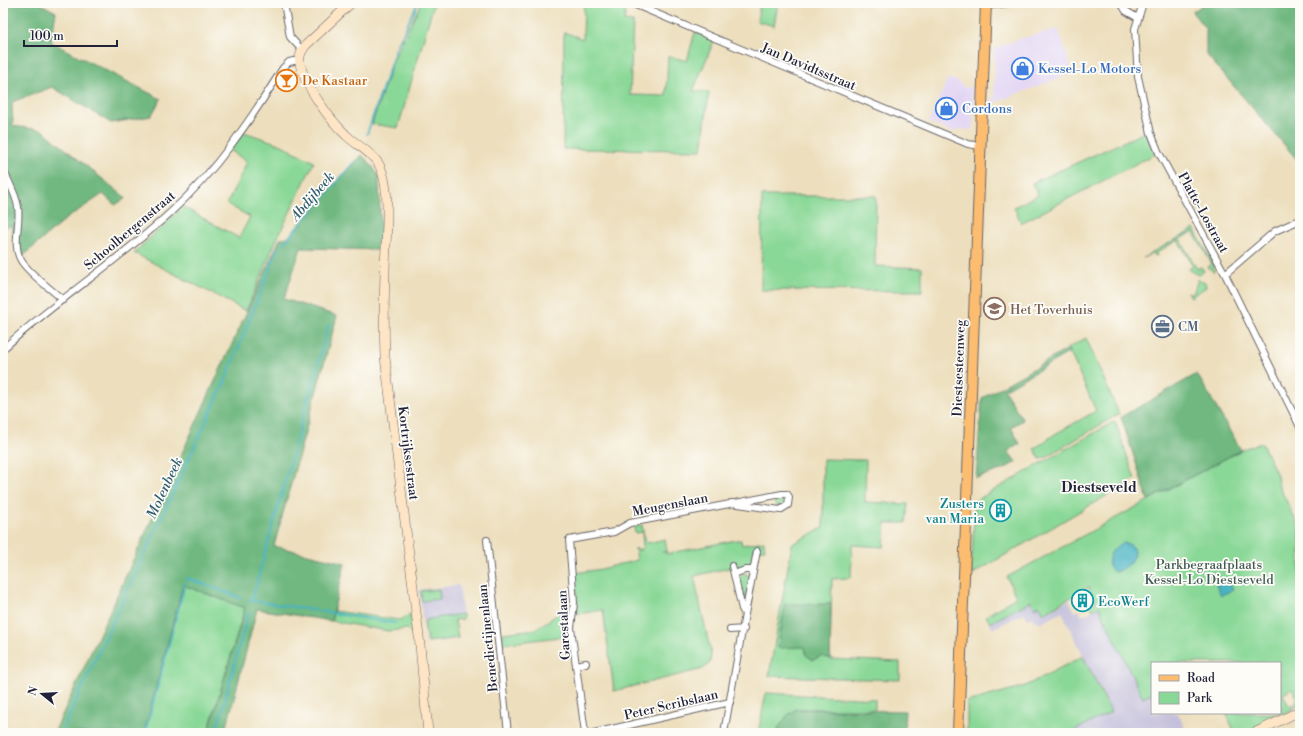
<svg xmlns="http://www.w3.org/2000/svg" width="1303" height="736" font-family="'Libre Bodoni',serif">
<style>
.built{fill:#e1d4f4}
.industrial{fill:#c5c0db}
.green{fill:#8ad897;stroke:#567d69}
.forest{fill:#6fb880;stroke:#486d5e}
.water{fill:#46b3c3;stroke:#346a7f}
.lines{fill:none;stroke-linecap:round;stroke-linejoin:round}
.stream{stroke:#46b3c3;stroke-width:2}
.street-casing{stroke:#696468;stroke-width:8}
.secondary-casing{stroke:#696468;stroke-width:10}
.primary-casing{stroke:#696468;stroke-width:12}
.street{stroke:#fff;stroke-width:6}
.secondary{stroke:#fee5c5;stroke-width:9}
.primary{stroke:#fcbd6f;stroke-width:10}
.labels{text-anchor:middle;stroke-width:3.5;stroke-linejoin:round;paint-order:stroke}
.street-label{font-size:13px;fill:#22223b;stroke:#fdfcf7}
.shop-label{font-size:13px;fill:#366cbe;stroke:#fdfcf7;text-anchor:start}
.food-label{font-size:13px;fill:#c56008;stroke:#fdfcf7;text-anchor:start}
.education-label{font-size:13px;fill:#785e54;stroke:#fdfcf7;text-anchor:start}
.service-label{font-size:13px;fill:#4e5e75;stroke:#fdfcf7;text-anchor:start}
.culture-label{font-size:13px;fill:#0d838f;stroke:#fdfcf7;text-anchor:end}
.park-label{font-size:13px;fill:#415957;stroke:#fdfcf7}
.water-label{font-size:14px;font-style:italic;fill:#305c71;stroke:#fdfcf7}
.neighbourhood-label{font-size:14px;font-weight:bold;fill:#22223b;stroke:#fdfcf7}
</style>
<rect width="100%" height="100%" fill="#fdfcf7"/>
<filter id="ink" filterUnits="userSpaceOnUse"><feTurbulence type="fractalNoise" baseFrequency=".025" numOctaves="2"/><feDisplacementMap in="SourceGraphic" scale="8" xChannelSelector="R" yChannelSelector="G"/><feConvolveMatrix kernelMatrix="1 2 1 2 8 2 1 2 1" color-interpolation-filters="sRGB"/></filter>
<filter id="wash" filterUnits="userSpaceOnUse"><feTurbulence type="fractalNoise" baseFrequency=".012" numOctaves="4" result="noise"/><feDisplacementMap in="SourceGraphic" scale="16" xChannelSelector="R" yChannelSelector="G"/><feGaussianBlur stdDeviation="0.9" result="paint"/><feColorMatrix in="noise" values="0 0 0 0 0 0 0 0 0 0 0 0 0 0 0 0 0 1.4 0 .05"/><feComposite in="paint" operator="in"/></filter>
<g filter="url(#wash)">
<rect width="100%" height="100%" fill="#eddfbd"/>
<path class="built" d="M1058,29L1073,73L990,104L994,97L995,65L993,49L1019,39Z
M948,78L957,81L964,87L974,88L973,130L961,129L951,132L928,122Z"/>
<path class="industrial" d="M459,585L463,619L455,620L458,639L426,643L419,590Z
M1069,600L1075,612L1079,610L1082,616L1099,607L1143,697L1152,693V713H1178L1187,733H1069L1111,712L1062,612L1039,623L1038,620L1034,622L1032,617L1028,619L1024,613L992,629L990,623L1032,601L1039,605L1044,613Z"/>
<path class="green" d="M421,3H434L398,128L372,124L394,58Z
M584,3L627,4L624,21L633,22L630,95L666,96L668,56L687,61L695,32L714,41L693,91L709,92L702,150L563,149L564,32L583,39Z
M760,3H778L774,26L757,21Z
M244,132L282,145L314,162L276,241L246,311L134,253L183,207L239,238L250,217L227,204L247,162L230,150Z
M1145,132L1155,154L1021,223L1014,207L1038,195L1032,183Z
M762,196H876L875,266L922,268V291L761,290Z
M1194,229L1215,266L1213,267L1215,270L1213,272L1208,267L1212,264L1193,232L1180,239L1197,269L1201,267L1204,271L1199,274L1190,271L1189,269L1193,266L1178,240L1156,253L1157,256L1151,254L1143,258Z
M1198,279L1205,282L1206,287L1191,297L1188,292L1193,294Z
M1086,338L1119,414L1046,457L1040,459L1034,449L1055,434L1096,411L1068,348Z
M1115,421L1135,479L971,575L975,501Z
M1261,442L1277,475L1278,484L1300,529V705L1297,707L1295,703L1298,702L1292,689L1283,694L1289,706L1293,704L1295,708L1279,716L1278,713H1280L1281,710L1280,663H1152V693L1143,698L1099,607L1092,610L1090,605L1096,602L1088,587L1044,613L1039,605L1035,608L1031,601L990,623L986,616L1016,597L1007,577L1241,450Z
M823,459L866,460L865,502L908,504L906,523H886L884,547L852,545L851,578L832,579L830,659L900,662V680L769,676L792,544L823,528Z
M774.5 502a4.5 4.5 0 1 1 9 0a4.5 4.5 0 1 1-9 0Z
M642,525L645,541L648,543L665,539L667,551L662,552H667L666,554L736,540H741L742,545L764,541L765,549L754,550C753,559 753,566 743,569L733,565L729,566V568L694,576L711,654L710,663L703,669L614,691L603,610L578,614L575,573L601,569L637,560L635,548L640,551L639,549L643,548L642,532L635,533L634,527Z
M744,573L750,576L744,605L738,579Z
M183,585L245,608L208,733H144Z
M439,589L440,599L422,601L421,591Z
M570,606L567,618L568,636L502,644L503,633L536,629Z
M334,611L400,620L410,614L414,636L407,629L388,631L331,621Z
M463,614V619L455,620L458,638L427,642L424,622L429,619Z
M1083,656L1111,712L1069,733H967V702L1025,686Z
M766,693L875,699V709H796L787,716L778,729L779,733H758Z
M1226,713H1271L1272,715L1276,713L1277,717L1245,733H1235Z
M882,730L885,733H836Z
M904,730L951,732L906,733Z"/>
<path class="forest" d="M3,3H39L56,12L51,42L161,99L151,116L111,123L52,87L12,102L13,126L42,130L126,198L115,205L103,194L67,218L23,256L10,225L3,230Z
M1206,3H1300V163L1206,54V29L1192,12Z
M362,155L373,167L379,177L381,250L301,248L284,299L337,316L274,546L345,563L331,621L257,609L225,733H208L245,608L183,585L144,733H54L280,239L288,237Z
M1068,349L1070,352L1004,390L1023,420L1011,427L1020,444L1008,451L1016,462L1004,469L976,478L982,398Z
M1197,374L1241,450L1148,500L1121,417Z
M785,604H831L830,659L821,656L813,660L806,655L805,647L778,648Z
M796,709L905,711L904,730L906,733H885L882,730L836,733H779L778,729L787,716Z"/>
<path class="water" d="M1123,543L1131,545C1140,557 1127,569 1115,572L1109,567C1107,556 1113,547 1123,543Z
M1227,579L1233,590L1221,595L1216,585Z"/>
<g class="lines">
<path class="stream" d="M367,134L396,48L418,3
M283,244L355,161
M186,582L187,578L241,598
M249,600L395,623
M252,600L329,324
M61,733L226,379L278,248
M145,733L185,584
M216,733L248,613"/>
</g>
</g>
<g filter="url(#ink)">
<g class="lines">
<defs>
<path id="street" d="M284,3L290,37L302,50
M631,3L968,144L980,146
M1121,3L1126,11L1138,18
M1143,3L1135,29L1138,77L1151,133L1159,153L1225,274L1300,427
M985,6L1009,3
M3,169C8,181 16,194 18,207C21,224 11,246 22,262C32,276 50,288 63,300
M1225,274L1275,231L1300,220
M3,349C56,300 119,261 172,211C216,171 251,119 283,68L289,62L299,60
M487,540L508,733
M732,566L742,609L745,614L757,551
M734,574L745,570H753
M730,630L744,629
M576,665L586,663
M585,733L571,628L574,603L569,540L614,532L630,523L782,494H787L789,497L788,505L780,510L731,503
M594,733L730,702
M724,733L745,614"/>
<path id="secondary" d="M351,3L306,45C302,50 298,57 300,64C305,86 330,120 346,135C356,145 370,151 378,163C393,186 385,244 385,272C384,300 384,328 385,357L420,645L428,733
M1254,733L1300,711"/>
<path id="primary" d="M958,733L986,3"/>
</defs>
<use href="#street" class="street-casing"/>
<use href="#secondary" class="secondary-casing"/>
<use href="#primary" class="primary-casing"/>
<use href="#street" class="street"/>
<use href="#secondary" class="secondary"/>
<use href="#primary" class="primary"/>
</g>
</g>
<defs>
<symbol id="shop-ring" viewBox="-11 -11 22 22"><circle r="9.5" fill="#fdfcf7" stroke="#3f7fe0" stroke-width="1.5"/><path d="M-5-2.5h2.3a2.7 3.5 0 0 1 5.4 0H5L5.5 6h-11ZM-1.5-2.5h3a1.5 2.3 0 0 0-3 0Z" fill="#3f7fe0"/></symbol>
<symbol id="bar-ring" viewBox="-11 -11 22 22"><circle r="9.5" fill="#fdfcf7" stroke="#e8710a" stroke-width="1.5"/><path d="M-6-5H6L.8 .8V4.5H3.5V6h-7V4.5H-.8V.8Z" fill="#e8710a"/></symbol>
<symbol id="school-ring" viewBox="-11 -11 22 22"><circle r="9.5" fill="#fdfcf7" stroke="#8d6e63" stroke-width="1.5"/><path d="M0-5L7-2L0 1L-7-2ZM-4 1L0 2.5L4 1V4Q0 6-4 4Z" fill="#8d6e63"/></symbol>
<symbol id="office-ring" viewBox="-11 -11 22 22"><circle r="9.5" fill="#fdfcf7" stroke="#5c6f8a" stroke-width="1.5"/><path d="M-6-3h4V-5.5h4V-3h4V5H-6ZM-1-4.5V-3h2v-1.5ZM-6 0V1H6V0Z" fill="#5c6f8a"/></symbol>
<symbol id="building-ring" viewBox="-11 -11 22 22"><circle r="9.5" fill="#fdfcf7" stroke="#0f9aa8" stroke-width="1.5"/><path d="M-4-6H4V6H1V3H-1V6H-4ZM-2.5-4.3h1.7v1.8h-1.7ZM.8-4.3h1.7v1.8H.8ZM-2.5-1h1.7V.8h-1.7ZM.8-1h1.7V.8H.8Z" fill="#0f9aa8"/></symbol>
</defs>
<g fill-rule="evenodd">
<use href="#shop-ring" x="1010" y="56" width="25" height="25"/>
<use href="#bar-ring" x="274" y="68" width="25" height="25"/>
<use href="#shop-ring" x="934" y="96" width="25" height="25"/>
<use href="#school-ring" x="982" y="296" width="25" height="25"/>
<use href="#office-ring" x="1150" y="314" width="25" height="25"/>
<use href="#building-ring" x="988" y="498" width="25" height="25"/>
<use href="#building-ring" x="1070" y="588" width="25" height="25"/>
</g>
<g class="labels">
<g class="street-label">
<text transform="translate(809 66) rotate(23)" y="5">Jan Davidtsstraat</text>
<text transform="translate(1204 212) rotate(61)" y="5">Platte-Lostraat</text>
<text transform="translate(129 230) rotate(-40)" y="5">Schoolbergenstraat</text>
<text transform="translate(958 368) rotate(-88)" y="5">Diestsesteenweg</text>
<text transform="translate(409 453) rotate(83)" y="5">Kortrijksestraat</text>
<text transform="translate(670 504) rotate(-11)" y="5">Meugenslaan</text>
<text transform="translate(563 625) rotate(-93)" y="5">Garestalaan</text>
<text transform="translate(487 638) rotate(-96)" y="5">Benedictijnenlaan</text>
<text transform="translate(671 704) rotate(-13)" y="5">Peter Scribslaan</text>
</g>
<g class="shop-label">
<text x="1038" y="73">Kessel-Lo Motors</text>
<text x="962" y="113">Cordons</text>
</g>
<g class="food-label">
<text x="302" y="85">De Kastaar</text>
</g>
<g class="education-label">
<text x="1010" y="314">Het Toverhuis</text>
</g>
<g class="service-label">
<text x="1178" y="331">CM</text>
</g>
<g class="culture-label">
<text x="984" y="508">Zusters<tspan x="984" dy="15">van Maria</tspan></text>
<text x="1098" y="606" text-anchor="start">EcoWerf</text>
</g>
<g class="park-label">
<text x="1209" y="569">Parkbegraafplaats<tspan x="1209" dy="15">Kessel-Lo Diestseveld</tspan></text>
</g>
<g class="water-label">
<text transform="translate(312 196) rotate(-49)" y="5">Abdijbeek</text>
<text transform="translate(164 488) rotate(-65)" y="5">Molenbeek</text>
</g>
<g class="neighbourhood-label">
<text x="1099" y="492">Diestseveld</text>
</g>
</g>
<rect width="1303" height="736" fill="none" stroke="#fdfcf7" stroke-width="16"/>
<rect x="1151" y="662" width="130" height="52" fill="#fdfcf7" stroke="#a5a5ac"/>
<rect x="1159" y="675" width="20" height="6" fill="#fcbd6f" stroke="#a5a5ac"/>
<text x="1187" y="682" font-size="12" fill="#22223b">Road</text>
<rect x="1159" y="692" width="20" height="12" fill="#8ad897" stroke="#a5a5ac"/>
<text x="1187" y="702" font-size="12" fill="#22223b">Park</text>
<g transform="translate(42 694) rotate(288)" stroke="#fdfcf7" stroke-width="3" paint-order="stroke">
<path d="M0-3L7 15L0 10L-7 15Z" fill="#22223b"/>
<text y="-6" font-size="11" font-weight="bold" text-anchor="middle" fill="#22223b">N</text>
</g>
<path d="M24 40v6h93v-6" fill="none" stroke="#22223b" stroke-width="2"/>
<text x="30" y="40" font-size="12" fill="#22223b" stroke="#fdfcf7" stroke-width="3" paint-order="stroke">100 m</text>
</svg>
